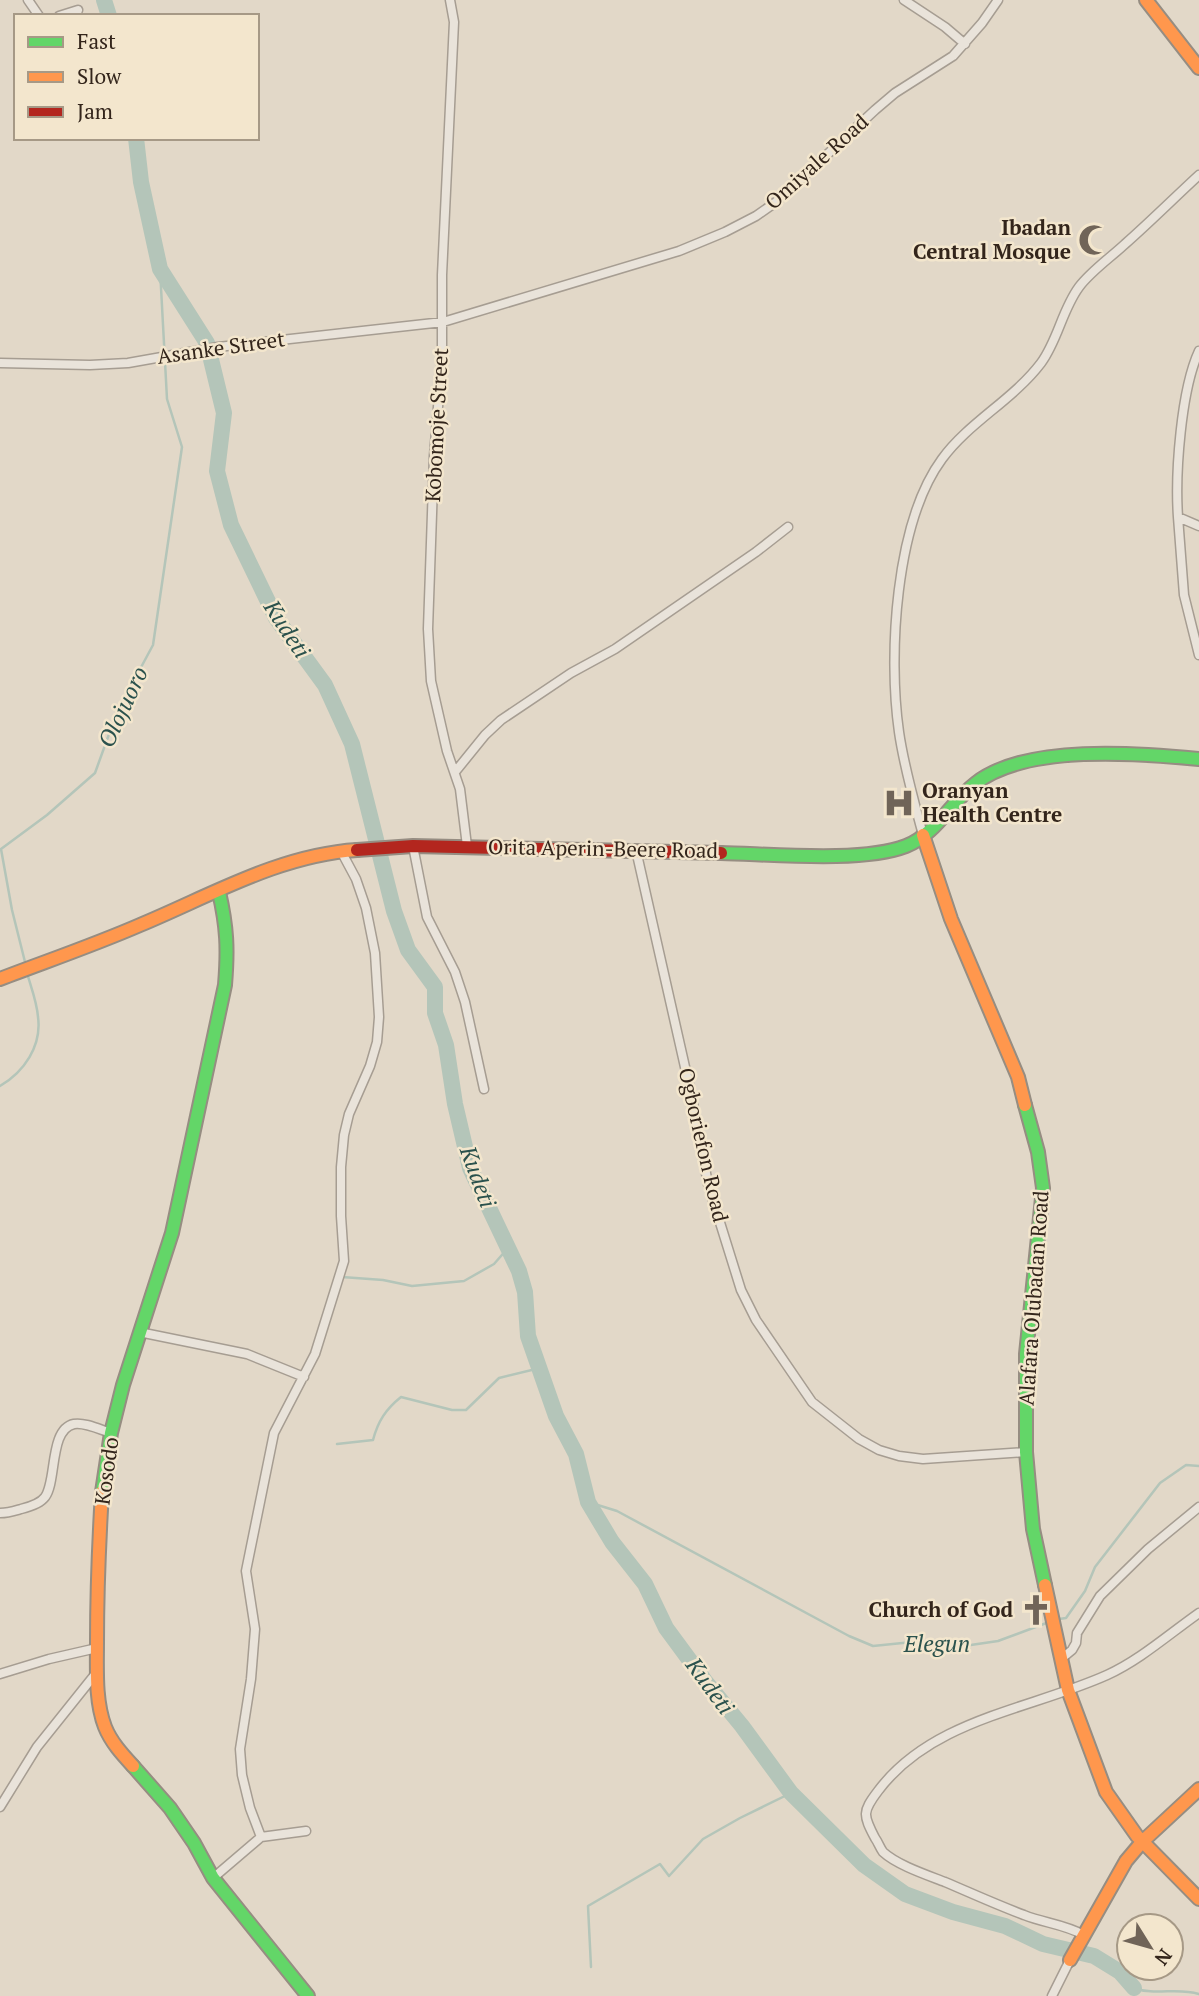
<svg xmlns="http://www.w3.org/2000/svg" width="1199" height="1996" font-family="'PT Serif',serif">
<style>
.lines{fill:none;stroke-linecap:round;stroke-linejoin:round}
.stream{stroke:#b4c5b9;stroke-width:2.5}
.river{stroke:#b4c5b9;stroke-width:16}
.street-casing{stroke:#a69d92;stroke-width:11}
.fast-casing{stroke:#968d82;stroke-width:16}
.slow-casing{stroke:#968d82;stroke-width:16}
.jam-casing{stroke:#968d82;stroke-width:16}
.street{stroke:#e9e3da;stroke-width:8}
.fast{stroke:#63d668;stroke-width:12}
.slow{stroke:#ff974d;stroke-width:12}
.jam{stroke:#b3261e;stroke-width:12}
.labels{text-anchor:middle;stroke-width:5;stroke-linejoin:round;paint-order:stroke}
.street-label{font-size:21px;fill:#33251b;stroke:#f3e6cd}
.poi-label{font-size:21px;font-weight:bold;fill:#33251b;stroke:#f3e6cd;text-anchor:end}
.water-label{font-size:23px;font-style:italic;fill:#2b524d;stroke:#f3e6cd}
</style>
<rect width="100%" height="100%" fill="#e2d8c8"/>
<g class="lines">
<path class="stream" d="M26,966L12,910L1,849L47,815L95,773L117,712L153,645L182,447L167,399L160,269
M0,1086C24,1072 42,1046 38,1017C37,1002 31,987 27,973
M342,1277L383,1280L412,1286L464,1281L494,1264L508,1248
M337,1444L373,1440C378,1421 386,1409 401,1397L452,1410H466L499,1378L540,1368
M588,1502L617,1511L849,1636L873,1646L932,1640L964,1646L998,1641L1049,1622
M1059,1619L1066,1618L1085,1591L1095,1567L1160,1483L1186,1465L1199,1466
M591,1967L588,1906L660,1864L669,1876L703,1839L740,1818L791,1793
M1134,1996V1988C1155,1996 1177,1987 1199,1994"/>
<path class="river" d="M104,0L109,16
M136,138L141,182L160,269L207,343L224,413L217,471L231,525L276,618L325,685L352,744L394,911L408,950L435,987V1013L446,1045L455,1104L470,1168L519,1271L525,1292L528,1336L556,1416L576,1454L588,1502L612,1542L645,1584L666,1628L705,1681L742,1726L791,1793L864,1865L905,1894L953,1912L1005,1926L1043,1944L1094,1956L1120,1972L1134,1988"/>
<defs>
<path id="street" d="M28,0L39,16
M450,0L454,22L442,275V358L434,456L428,629L431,681L447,751L460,789L467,846
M904,0L945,27L965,44
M59,16L78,10
M1199,351C1181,390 1175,473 1178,517L1199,526
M0,363L90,365L128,363L218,347L443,322L679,251L725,232L756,216L776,202L875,110L895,93L953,56L982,23L998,0
M1178,517L1184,595L1199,655
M455,772L485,735L501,720L571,673L615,649L756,552L788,527
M923,835C914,801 904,767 899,732C888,656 895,523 942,459C969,422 1013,400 1041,363C1058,340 1062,310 1079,287C1091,271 1110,258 1125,244C1150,222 1174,198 1199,175
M413,846L427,917L455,972L465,1002L484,1089
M636,850L692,1098L708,1184L741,1290L756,1320L812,1402L859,1439L879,1450L899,1456L923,1459L1026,1452
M139,1332L247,1354L304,1377
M0,1513C8,1513 14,1511 21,1509C29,1507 40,1504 45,1497C57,1481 49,1429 74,1424C85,1422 101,1430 111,1433
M1061,1659L1072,1650L1076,1643L1077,1633L1100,1596L1148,1549L1199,1507
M0,1674L49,1659L97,1648
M0,1807L37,1747L97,1672
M261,1837L306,1831
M213,1878L261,1837L250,1808L242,1775L240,1749L251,1679L255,1629L246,1571L274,1433L315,1354L344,1261L341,1216V1167L344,1135L349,1114L370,1066L377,1042L379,1017L375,953L366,908L356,879L341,851
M1084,1935C1064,1924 1044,1923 1024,1915C997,1905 971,1893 945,1882C927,1875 897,1865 883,1852C880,1848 878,1842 875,1838C863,1815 862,1812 878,1791C932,1719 1029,1710 1107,1675C1140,1660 1169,1634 1199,1613
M1052,1996L1070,1960"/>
<path id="fast" d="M721,853C770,854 862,863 906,846C936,834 951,802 976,783C1026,744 1138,753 1199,759
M1025,1105L1038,1152L1043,1188L1026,1354V1452L1033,1529L1045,1585
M102,1492L111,1433L123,1385L172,1233L225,985C228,949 227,927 219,892
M133,1766L170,1808L194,1843L213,1878L308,1996"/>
<path id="slow" d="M1146,0L1199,68
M923,835L951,919L1018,1077L1025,1105
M0,979C47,961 94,945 140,925C210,896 279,855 357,850
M102,1492C99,1542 97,1591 97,1642C97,1669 95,1701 105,1727C111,1742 122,1754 133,1766
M1045,1585L1068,1690L1106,1792L1137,1836L1199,1899
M1070,1960L1126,1861L1142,1842L1199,1789"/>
<path id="jam" d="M357,850L413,846L721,853"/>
</defs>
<use href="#street" class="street-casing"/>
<use href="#fast" class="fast-casing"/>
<use href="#slow" class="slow-casing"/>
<use href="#jam" class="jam-casing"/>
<use href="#street" class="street"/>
<use href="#fast" class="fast"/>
<use href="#slow" class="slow"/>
<use href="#jam" class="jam"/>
</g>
<defs>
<symbol id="mosque-bare" viewBox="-9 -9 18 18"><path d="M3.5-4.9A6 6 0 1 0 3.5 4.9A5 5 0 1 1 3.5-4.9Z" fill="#706458" stroke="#f3e6cd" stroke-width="2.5" paint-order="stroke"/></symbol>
<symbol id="hospital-bare" viewBox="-9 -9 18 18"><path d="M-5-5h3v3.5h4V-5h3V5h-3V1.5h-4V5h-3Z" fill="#706458" stroke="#f3e6cd" stroke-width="2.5" paint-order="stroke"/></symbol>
<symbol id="church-bare" viewBox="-9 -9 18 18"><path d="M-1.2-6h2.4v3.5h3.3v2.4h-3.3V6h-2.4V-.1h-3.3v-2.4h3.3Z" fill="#706458" stroke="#f3e6cd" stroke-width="2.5" paint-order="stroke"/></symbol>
</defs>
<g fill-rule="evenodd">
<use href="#mosque-bare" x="1072" y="218" width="44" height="44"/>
<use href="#hospital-bare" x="877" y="781" width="44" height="44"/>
<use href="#church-bare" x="1014" y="1588" width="44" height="44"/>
</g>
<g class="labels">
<g class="street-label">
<text transform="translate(817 162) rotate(-42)" y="7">Omiyale Road</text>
<text transform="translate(221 348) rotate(-8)" y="7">Asanke Street</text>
<text transform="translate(437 425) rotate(-87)" y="7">Kobomoje Street</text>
<text transform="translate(603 849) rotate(1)" y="7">Orita Aperin-Beere Road</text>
<text transform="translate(703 1145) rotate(77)" y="7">Ogboriefon Road</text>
<text transform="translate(1034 1298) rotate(-86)" y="7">Alafara Olubadan Road</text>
<text transform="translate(107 1471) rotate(-82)" y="7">Kosodo</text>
</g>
<g class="poi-label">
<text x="1071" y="235">Ibadan<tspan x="1071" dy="24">Central Mosque</tspan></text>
<text x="922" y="798" text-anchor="start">Oranyan<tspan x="922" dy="24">Health Centre</tspan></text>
<text x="1013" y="1617">Church of God</text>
</g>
<g class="water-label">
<text transform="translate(287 629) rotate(57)" y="8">Kudeti</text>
<text transform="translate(123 707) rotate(-65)" y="8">Olojuoro</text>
<text transform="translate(478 1177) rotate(70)" y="8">Kudeti</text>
<text x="937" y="1652">Elegun</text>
<text transform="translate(710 1686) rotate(54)" y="8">Kudeti</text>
</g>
</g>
<rect x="14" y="14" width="245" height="126" fill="#f3e6cd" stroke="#a69986" stroke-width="2"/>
<rect x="28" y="37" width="35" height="10" fill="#63d668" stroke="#a69986" stroke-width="2"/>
<text x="77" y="49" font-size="21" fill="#33251b">Fast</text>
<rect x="28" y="72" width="35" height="10" fill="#ff974d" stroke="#a69986" stroke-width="2"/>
<text x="77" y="84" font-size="21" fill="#33251b">Slow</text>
<rect x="28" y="107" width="35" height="10" fill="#b3261e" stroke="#a69986" stroke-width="2"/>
<text x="77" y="119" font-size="21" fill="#33251b">Jam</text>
<g transform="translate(1150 1947) rotate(127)"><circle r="33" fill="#f3e6cd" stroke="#a69986" stroke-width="2"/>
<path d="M0-5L12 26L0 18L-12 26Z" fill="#706458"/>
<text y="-10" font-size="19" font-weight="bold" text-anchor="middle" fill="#33251b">N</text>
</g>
</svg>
